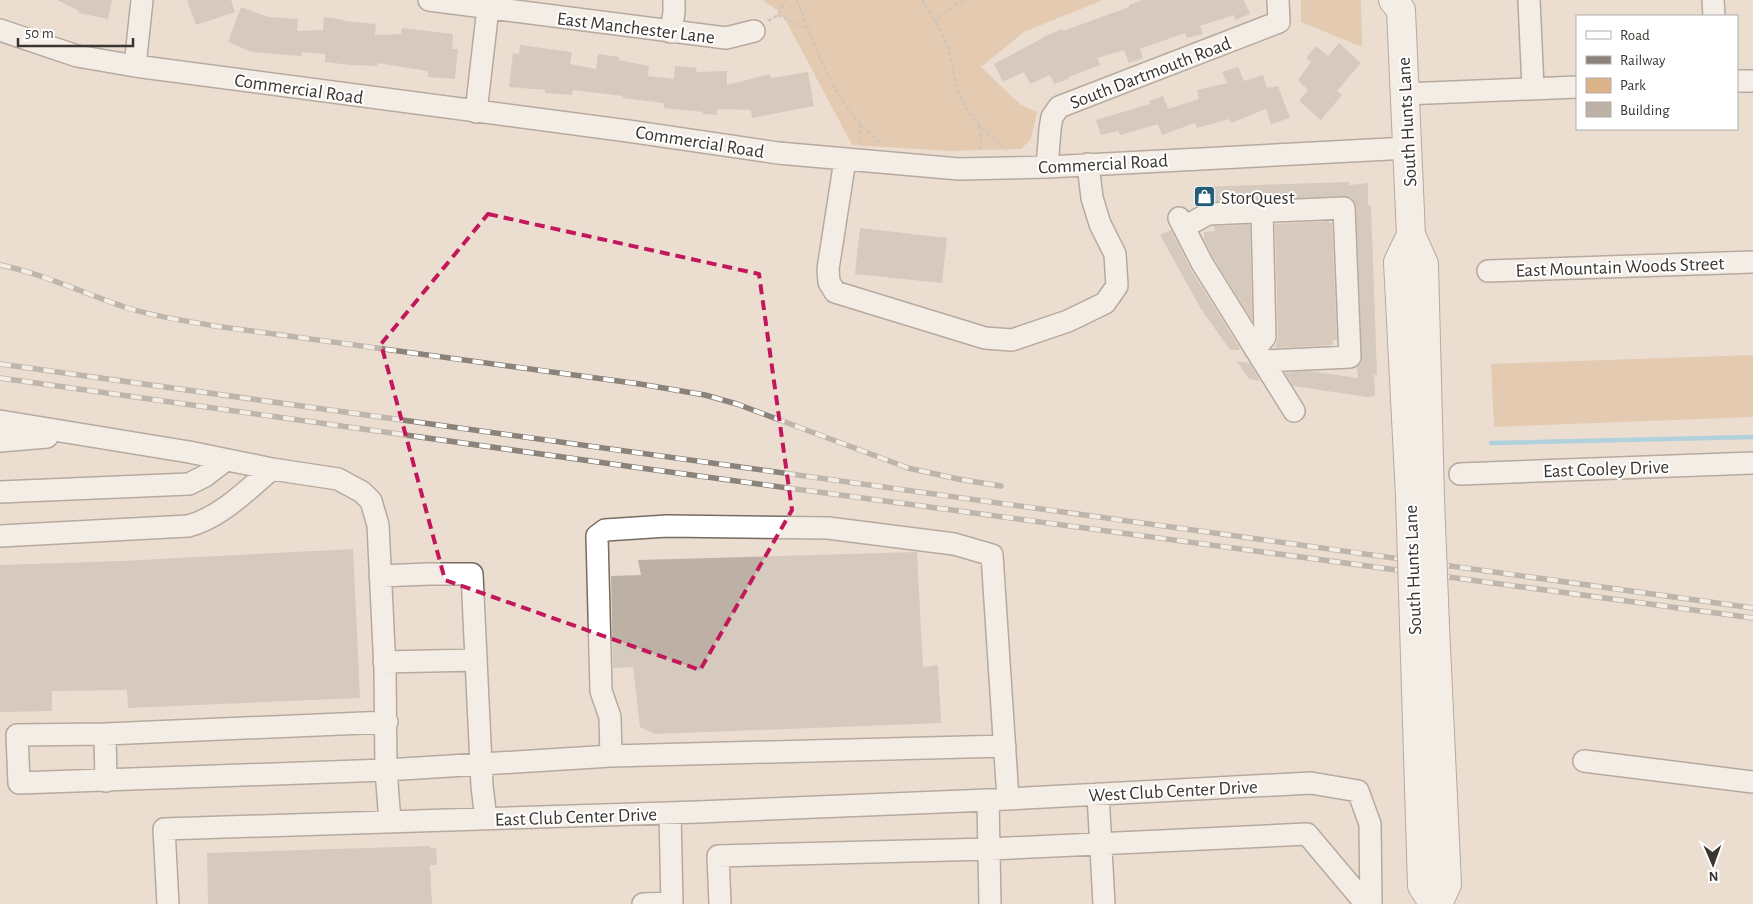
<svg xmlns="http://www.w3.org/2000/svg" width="1753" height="904" font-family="'Alegreya Sans',sans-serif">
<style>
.green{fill:#dcb288}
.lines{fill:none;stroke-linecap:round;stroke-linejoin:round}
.stream{stroke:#6bc1e9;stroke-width:4.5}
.building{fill:#bdb0a4}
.minor-casing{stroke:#766b60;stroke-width:24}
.major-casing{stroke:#766b60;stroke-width:30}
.path{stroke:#b1a79c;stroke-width:2.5;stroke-dasharray:4 2.5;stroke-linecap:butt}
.minor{stroke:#fff;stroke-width:21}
.major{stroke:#fff;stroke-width:28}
.rail-casing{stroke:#8b837a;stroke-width:5.5}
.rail{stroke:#fff;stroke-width:4;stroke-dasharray:11;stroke-linecap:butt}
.major-bridge-casing{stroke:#766b60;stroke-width:30;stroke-linecap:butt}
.major-bridge{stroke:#fff;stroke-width:28}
.marked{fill:none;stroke:#c2185b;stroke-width:4;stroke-dasharray:10 6;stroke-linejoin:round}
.labels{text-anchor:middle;stroke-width:4;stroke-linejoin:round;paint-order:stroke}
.street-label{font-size:19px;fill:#3a3530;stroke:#fff}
.poi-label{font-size:19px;fill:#3a3530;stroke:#fff;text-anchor:start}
</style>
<rect width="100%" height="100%" fill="#ebded1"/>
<path class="green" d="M764,0H1103L1024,32L981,67L1021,105L1037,112L1031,139L1021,149L949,151L852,145L786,21L778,10L764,2Z
M1301,0H1361L1362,47L1301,22Z
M1753,355V417L1494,427L1491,364Z"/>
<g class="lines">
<path class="stream" d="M1491,443L1753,437"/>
</g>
<path class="building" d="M57,0H112L108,19L79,13V11Z
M187,0H231L235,12L196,25Z
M1142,0H1244L1250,14L1235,20L1234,15L1200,26L1203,34L1187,38L1185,33L1140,49L1143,58L1129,63L1124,50L1097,58L1100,65L1069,77V79L1054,84L1050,75L1030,84L1024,72L1003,82L994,64L1043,38V37L1062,29L1063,31L1129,7V5Z
M241,7L268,17L298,19L297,31L323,30L324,17L345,20L344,21L376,24L375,35L401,34L402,28L453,34L452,49H458L455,79L428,77V71L377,63V66L350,65L325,62V54L302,52L301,56L252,52L228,42Z
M1339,43L1361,63L1337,91L1342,95L1321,120L1299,101L1308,90L1298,80L1311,62L1306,58L1316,46L1328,56Z
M520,45L572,52L570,64L596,69L598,54L619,57V60L649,66L648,76L674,79L675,66L697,68L696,72L727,71V85L770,74L771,78L808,72L814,106L752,118L751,110L717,109V115L703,114V112L664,108V103L622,98L623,96L573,90L572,95L545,93V90L509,87L513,53L519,54Z
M1238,67L1244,81L1263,75L1267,88L1278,86L1290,118L1271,124L1266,109L1231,123L1229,119L1197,128L1195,123L1162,135L1158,124L1120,135L1118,131L1101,135L1096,120L1150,104L1149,101L1163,96L1168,109L1199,99L1197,90L1227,83L1222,72Z
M1349,182V185L1368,183V205L1371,206L1377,375H1374L1375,396L1367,397L1293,386L1285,373L1309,371L1358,378L1357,367L1361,362L1362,356L1356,208L1352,198L1343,196L1207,202L1197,206V187Z
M1329,221V223H1332L1337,340H1333V345L1275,348L1278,337L1275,224Z
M1250,225L1252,320L1213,257L1204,239V232L1215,231L1214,226Z
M860,228L947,238L942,283L855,274Z
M1171,230L1191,270L1241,350H1230L1201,309L1160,235Z
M1237,361L1250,363L1260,381L1249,379Z
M353,549L360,698L128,708L127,690L52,691V711L0,712V565L121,561Z
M917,552L923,667L938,665L941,723L655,734L640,727L633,667L613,668L611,576L641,575L638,560Z
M430,846V848H436L437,865H430L432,904H208L207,853Z"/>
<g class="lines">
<defs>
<path id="minor" d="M429,0L726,38L754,31
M1529,0L1533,88
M1713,0L1714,16
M0,30L77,56L135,66L628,131L778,153L959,169L1047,167L1408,148
M671,32L674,12V0
M135,66L142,0
M1737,81H1753
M1404,94L1577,87
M476,112L488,8
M845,160L828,269L829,282L835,292L985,338L1012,340L1068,321L1105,303L1117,286L1115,254L1100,224L1092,198L1088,164
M1047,167L1050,129L1052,117L1059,107L1279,22L1278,0
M1179,218L1202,263L1294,411
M1184,227L1208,214L1344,208L1350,357L1263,361
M1488,271L1753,262
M1255,349L1265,337L1262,212
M0,421L189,452L272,469L338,479L362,492L371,501L378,525L385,670L386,770L390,822
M0,441L47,437
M1460,474L1753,463
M0,492L189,484L205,476L226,460
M0,536L188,526C220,518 247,490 272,469
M380,576L429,574H472L482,786L486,819
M384,662L476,660
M387,722L105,734L17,735L19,783L386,770L611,756
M105,734L106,781
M1005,746L611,756L610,717L601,691L597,536L605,530L667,526L828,528L954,544L992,555L1008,799
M1584,761L1753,782
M1098,794L1104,904
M988,800L990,904
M670,813L672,904
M168,904L164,829L698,812L988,800L1311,783L1358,791L1370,824L1371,904
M643,904L672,903
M720,904L718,856L989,849L1307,834L1366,904"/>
<path id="major" d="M1393,0L1401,10L1411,235L1424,264L1430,499
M1410,496L1398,262L1411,235
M1414,624L1422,886L1434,904
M1435,626L1447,884L1438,904"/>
</defs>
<use href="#minor" class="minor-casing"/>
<use href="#major" class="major-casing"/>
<path class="path" d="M797,0C813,42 829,89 860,123C866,130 875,137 882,144
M922,0C930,14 941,29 947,45C952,59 953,75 958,90C966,115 987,134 1007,150
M778,15L808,29
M768,21L778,15L785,0
M934,21L958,3L968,0
M860,124V144
M979,126L981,139L980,150"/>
<use href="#minor" class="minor"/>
<use href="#major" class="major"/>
<defs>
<path id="rail" d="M0,265C44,274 85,294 128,308C156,317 186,321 215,326L640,384L705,395L737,404L908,468L958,479L1001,486
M0,364L1753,608
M0,378L655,470L1753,618"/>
</defs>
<use href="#rail" class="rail-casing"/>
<use href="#rail" class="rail"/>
<defs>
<path id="major-bridge" d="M1410,496L1414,624
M1430,499L1435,626"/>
</defs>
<use href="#major-bridge" class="major-bridge-casing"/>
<use href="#major-bridge" class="major-bridge"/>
</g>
<path d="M0 0H1753V904H0ZM488,214L759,274L792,510L700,670L445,580L381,344Z" fill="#ebded1" fill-opacity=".55" fill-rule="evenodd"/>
<path class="marked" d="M488,214L759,274L792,510L700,670L445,580L381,344Z"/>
<defs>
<symbol id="shop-square" viewBox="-11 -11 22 22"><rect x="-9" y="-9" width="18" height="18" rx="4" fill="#235d76" stroke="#fff"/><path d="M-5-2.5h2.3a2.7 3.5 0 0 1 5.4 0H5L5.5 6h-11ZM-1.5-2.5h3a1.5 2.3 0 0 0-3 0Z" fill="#fff"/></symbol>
</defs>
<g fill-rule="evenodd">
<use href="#shop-square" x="1192" y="184" width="25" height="25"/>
</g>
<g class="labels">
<g class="street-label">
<text transform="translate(636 27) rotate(7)" y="7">East Manchester Lane</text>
<text transform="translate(1150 72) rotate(-21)" y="7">South Dartmouth Road</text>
<text transform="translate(299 88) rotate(8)" y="7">Commercial Road</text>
<text transform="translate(1406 122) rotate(-93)" y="7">South Hunts Lane</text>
<text transform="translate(700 141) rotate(9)" y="7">Commercial Road</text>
<text transform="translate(1103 163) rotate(-3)" y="7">Commercial Road</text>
<text transform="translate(1620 266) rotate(-2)" y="7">East Mountain Woods Street</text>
<text transform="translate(1606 468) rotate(-2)" y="7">East Cooley Drive</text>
<text transform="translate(1412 570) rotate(-92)" y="7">South Hunts Lane</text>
<text transform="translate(1173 790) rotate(-3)" y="7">West Club Center Drive</text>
<text transform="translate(576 816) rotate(-2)" y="7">East Club Center Drive</text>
</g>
<g class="poi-label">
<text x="1221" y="204">StorQuest</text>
</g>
</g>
<rect x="1576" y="15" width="162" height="115" fill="#ffffff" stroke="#b0aeac"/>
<rect x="1586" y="31" width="25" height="8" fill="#ffffff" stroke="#b0aeac"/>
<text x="1620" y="40" font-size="15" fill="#3a3530">Road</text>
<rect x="1586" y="56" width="25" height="8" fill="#8b837a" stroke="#b0aeac"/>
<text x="1620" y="65" font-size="15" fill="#3a3530">Railway</text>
<rect x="1586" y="78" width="25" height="15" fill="#dcb288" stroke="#b0aeac"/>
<text x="1620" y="90" font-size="15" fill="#3a3530">Park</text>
<rect x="1586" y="102" width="25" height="15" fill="#bdb0a4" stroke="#b0aeac"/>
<text x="1620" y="115" font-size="15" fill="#3a3530">Building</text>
<g transform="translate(1713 864) rotate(178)" stroke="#ffffff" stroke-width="4" paint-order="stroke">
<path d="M0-4L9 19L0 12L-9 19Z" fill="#3a3530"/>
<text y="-8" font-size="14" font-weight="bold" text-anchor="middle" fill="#3a3530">N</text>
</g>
<path d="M18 38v8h115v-8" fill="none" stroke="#3a3530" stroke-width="2.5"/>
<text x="25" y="38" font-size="15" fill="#3a3530" stroke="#ffffff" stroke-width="4" paint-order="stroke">50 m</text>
</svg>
